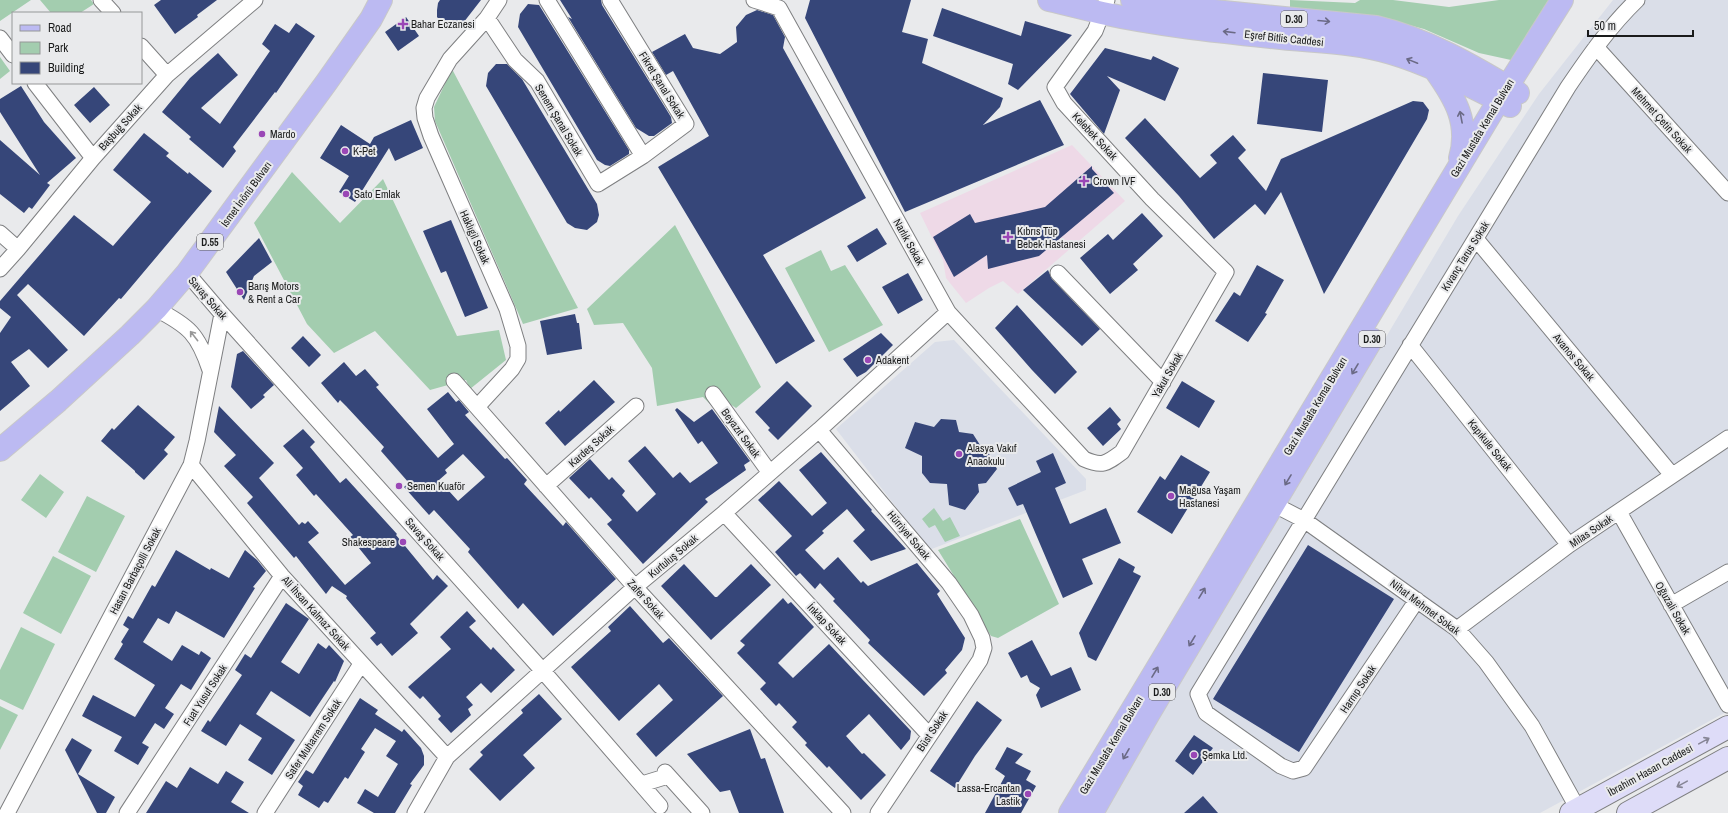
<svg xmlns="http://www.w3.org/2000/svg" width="1728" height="813" font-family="'Archivo Narrow',sans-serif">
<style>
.built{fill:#dadee8}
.medical{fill:#eed9e7}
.green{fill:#a3cdaf}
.building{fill:#364679;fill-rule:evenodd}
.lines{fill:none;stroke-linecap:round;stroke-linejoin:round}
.street-casing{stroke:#7e7f81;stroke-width:17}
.secondary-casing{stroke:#7e7f81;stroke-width:24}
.primary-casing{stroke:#c8c8c8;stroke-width:24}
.street{stroke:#fff;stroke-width:15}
.secondary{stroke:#dedcf8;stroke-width:22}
.primary{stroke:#bcbaf2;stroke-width:22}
.oneway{stroke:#6b6a86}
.oneway2{stroke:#989898}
.oneway3{stroke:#868595}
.poi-dot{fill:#9a47b6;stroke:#e9eaec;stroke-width:1.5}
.labels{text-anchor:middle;stroke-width:4;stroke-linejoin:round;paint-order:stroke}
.shield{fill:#e9eaec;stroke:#58595a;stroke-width:1}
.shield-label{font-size:10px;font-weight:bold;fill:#1a1b1b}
.poi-label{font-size:11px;fill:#1a1b1b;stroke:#e9eaec;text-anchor:start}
.street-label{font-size:11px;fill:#1a1b1b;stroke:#e9eaec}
</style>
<rect width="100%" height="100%" fill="#e9eaec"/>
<path class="built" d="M1613,0H1728V711L1540,813H1103L1458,216L1539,94Z
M954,340L1086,479V490L929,550L836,429L935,342Z"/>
<path class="medical" d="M1072,145L1125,201L1018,294L1003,281L989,288L966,303L946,278L943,260L920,213Z"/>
<path class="green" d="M0,0H31L0,21Z
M40,0H91L94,4L80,13H51Z
M1290,0L1355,3L1360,0H1393L1449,7L1499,0H1553L1511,60L1479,53L1424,29L1390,20L1290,8Z
M0,57L10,71L0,79Z
M452,69L578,308L523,324L435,121L434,107Z
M292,172L340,223L383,179L457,336L499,330L506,360L470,389L466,380L430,390L375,331L334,353L307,324L254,223Z
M675,225L761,387L736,408L727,402L712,406L703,397L657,406L652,368L623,323L594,325L587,309Z
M821,250L831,271L845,265L883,325L829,352L785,268Z
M40,474L64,492L46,518L21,500Z
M87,496L125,516L96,572L58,552Z
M934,508L943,521L950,517L960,536L945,542L935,525L929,528L922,519Z
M1020,519L1059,604L998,638L991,636L938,550Z
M53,556L91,576L61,634L23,613Z
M21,627L55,644L23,710L0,699V670Z
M0,706L18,715L0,750Z"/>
<path class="building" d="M161,0H217L197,15L198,17L175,34L154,5Z
M440,0H481L460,27L449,26L442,23L437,17V10L438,3Z
M560,0H601L602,5L671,117L672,123L654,136H649L636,128L568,17L572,19Z
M810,0H911L902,32L928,39L922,63L1003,98L1000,107L983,125L1040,100L1064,145L905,212L805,18Z
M528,4L539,5L629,150V154L610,166L605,165L597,160L518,27L520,14Z
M942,8L1021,36L1025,21L1072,35L1018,90L1008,84L1013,64L933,36Z
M757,10L773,15L785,37L783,48L866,198L763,255L815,341L776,364L658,167L709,136L673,71L666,75L652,52L685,34L693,48L720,54L737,42L736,27L746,15Z
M406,17L419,36L398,51L385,32Z
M296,23L315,36L276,93L275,92L233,147L236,151L223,168L189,139L191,137L162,112L190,78L218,53L238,75L201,108L220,124L270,51L262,44L275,24L289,33Z
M1105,48L1151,60L1153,56L1179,68L1165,101L1107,76L1120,90L1104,134L1070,94Z
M496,64H507L522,79L597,204L599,215L597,222L587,230L575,228L567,223L486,86L488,73Z
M1263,73L1328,80L1322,132L1257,124Z
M21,86L44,122L76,158L47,183L50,185L32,209L29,207L24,213L0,194V140L40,175L0,112V99Z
M94,87L110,105L90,123L74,105Z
M1413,101L1423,102L1429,110L1427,119L1324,294L1281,192L1265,215L1255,204L1214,239L1179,196L1125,138L1145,118L1200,178L1217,163L1210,155L1233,135L1246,150L1238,158L1266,191L1281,159Z
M411,120L423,148L395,161L389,148L355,202L339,192L349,176L320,158L341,125L370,144L374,137Z
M144,133L169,153L166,156L188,174L189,172L212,191L121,299L119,298L84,336L28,284L17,295L68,350L48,368L29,349L11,362L30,386L0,411V333L11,317L0,308V301L74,215L113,246L151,202L113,170Z
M1092,166V169L1114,193L1039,256L988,269L987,255L954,277L933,237L970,214L975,223L1045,207Z
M1142,213L1163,236L1133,264L1138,270L1110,294L1080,258L1108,234L1113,240Z
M451,220L488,308L465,317L446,271L441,273L423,231Z
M877,228L887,244L857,262L847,246Z
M259,238L272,262L254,276L244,300L226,272Z
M1257,265L1284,280L1265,313L1267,314L1248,342L1215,321L1234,292L1240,296Z
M1048,270L1052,279L1100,329L1082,346L1023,290Z
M908,273L923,300L898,314L882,287Z
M1017,305L1077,372L1055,394L1032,370L995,328Z
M575,314L577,323H579L582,349L547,355L540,321Z
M881,333L893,345L866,372L857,377L843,359Z
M303,336L321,355L309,367L291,348Z
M243,351L274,385L263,395L265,397L251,409L231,387L237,354Z
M344,362L356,376L365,369L379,385L376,387L438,458L454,444L427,409L448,392L456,402L459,400L469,412L465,415L505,459L507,458L527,480L524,484L563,526L566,522L616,579L553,636L523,603L518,609L468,552L470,549L434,510L429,515L404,487L409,483L381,451L384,447L346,406L340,400L338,403L321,383ZM463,454L485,477L458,501L439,480L447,473L445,470Z
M594,380L615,402L565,446L545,423L559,410L560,412Z
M787,381L812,406L778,440L768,430L770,428L755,412Z
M1182,381L1215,401L1199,428L1166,408Z
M138,405L175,437L164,450L168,454L144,480L135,472V471L101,441L112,428L114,430Z
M219,406L274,463L259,478L299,525L302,522L305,524L308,521L319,533L308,542L345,585L371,563L350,537L353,535L316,494L314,496L296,475L303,468L283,446L303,429L315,442L310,447L340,483L346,478L397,534L396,535L433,580L437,575L448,586L410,624L418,633L392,656L381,643L377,646L370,638L376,633L346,598L347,596L332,586L326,594L296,556L294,558L247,503L253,497L224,466L236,455L214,432Z
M1110,407L1121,420L1117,424L1121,429L1103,446L1087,428Z
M677,408L694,422L712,409L750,461L744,465L746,470L705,499L708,502L643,564L607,524L612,520L591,497L589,499L569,478L590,459L609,480L612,477L625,491L622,495L637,512L656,494L628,461L645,446L673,478L680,472L690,483L718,463L702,441L698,444L675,410Z
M941,419L956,420L959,432L973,434L980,445L982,452H988L997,469L986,483L978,484L979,492L965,510L949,505L947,484L930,483L922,473V456L905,448L915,422L934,427Z
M821,452L872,510L871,511L906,549L871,561L853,541L865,530L847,509L822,531L824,533L805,550L824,570L838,557L861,583L863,581L868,586L917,563L940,591L937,594L965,638L962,650L945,670L947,673L924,696L868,643L870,640L833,601L835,599L820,583L815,589L800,573L796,576L775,552L792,536L758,500L779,481L812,516L827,503L799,470Z
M1053,453L1066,483L1055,488L1070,524L1106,508L1121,543L1082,559L1093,584L1063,598L1023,504L1017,506L1008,488L1041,472L1036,461Z
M1181,455L1210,472L1172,534L1137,512L1160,476L1165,480Z
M1308,545L1394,599L1299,752L1213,699Z
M176,550L210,570L211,568L229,578L245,550L257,560L266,571L253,587L255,588L224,638L176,611L169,624L158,618L143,642L172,661L182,645L199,655L201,651L211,658L191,690L181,684L165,708L174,714L164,729L155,723L142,743L149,747L138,765L114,751L122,737L82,716L93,695L135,717L155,685L114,659L123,644L121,642L129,629L123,625L128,616L133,619L152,585L155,587Z
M1119,558L1135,567L1133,572L1141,576L1096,661L1088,657L1079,633Z
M684,564L715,597H717L751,564L771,585L711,640L661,586Z
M783,598L788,604L791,602L814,627L778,663L793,678L829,644L911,731L910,739L901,750L869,714L846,736L862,754L864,753L886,775L861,800L829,766L827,768L805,745L807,743L792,727L797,722L779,703L776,706L760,689L766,683L737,653L745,645L740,641Z
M286,603L309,619L281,662L299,674L318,643L326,649L329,645L344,661L335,682L334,681L310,717L271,691L256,714L295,740L272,775L248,760L262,738L240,724L226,746L201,731L208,720L210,722L242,675L235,670L245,654L251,658Z
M630,606L663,643L669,638L723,696L656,757L636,734L673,700L659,684L619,721L571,667L611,631L608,627Z
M467,611L476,621L469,627L491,650L493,647L515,670L491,693L481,683L466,697L473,705L468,709L471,715L451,733L438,719L441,716L423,696L420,699L408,687L451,649L440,637Z
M1032,640L1051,676L1071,667L1081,690L1041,708L1036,695L1040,688L1030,682L1027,675L1021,678L1008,653Z
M539,694L562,719L523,755L535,768L500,801L469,769L483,755L480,752L523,713L521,710Z
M360,698L378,710L375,714L402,732L404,729L421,748L424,756V765L410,784L412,785L395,813H374L357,803L365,789L378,797L398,764L386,756L396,741L375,728L361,749L365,752L348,779L345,777L328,803L324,801L319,808L298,795L303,786L298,782L306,770L313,774Z
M977,701L1002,720L975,756L955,788L930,771Z
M750,729L761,759L765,758L784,813H739L730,790L720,792L687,754Z
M1194,735L1213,748L1193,775L1175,761Z
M72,738L92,750L78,774L115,797L106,813H97L65,750Z
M1007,747L1023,754L1015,763L1031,771L1026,780L1036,786L1021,813H985L1005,776L995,769Z
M190,767L218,784L226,771L244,782L231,802L249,813H146L166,781L177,788Z
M1203,796L1218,813H1184Z"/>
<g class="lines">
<defs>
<path id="street" d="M101,0L113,13
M499,0L487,18L515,60L537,81L598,184L643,156L547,0
M610,0L686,124L643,156
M754,0L779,8L948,312L1084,459C1102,467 1106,464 1122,452L1226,272L1152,199L1064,103L1055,87L1095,31L1107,0
M0,38L13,55
M141,46L167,75
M1596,47L1728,193
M35,83L93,158
M0,233L18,249
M1476,239L1672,475
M0,269L18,249L93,158L167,75L255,0
M187,273L222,314L542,670L660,806
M1058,273L1163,382
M156,309C189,326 198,334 210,370
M1410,345L1569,545
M454,381L635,587L843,813
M713,394L770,473
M477,407L512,369L518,359V346L507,309L431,136L425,118L424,108L427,98L450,59L487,18
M819,430L949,583L971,615L982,638L984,648L980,660L878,813
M191,465L282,576L447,757
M546,486L636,406
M1273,504L1304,520L1457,629L1486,662L1532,726L1578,809
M1619,512L1728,705
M724,513L929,735
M1417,600L1304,768L1293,771L1281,766L1206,713L1198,694L1568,87C1589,56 1610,26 1637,0
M1671,605L1728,572
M1457,629L1569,545L1728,438
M665,772L702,813
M642,784L668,776
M7,813L191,465L197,441L222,314
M127,813L282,576
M265,813L361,664
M415,813L447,757L635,587L724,513L819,430L948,312"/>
<path id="secondary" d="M1571,813L1728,727
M1628,813L1728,758"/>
<path id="primary" d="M1049,0C1067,4 1085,9 1102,13C1157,25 1214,31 1271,37C1310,42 1352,41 1391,53C1432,65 1472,87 1510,106
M1132,0L1194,9L1376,27C1427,39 1473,66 1518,93
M1435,70C1455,98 1470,123 1460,158
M0,450L58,401L130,335L156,309L187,273L326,83L371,19L381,0
M1070,813L1499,100L1562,0
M1092,813L1148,715L1372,339"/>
</defs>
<use href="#street" class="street-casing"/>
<use href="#secondary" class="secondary-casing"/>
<use href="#primary" class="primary-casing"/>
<use href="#street" class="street"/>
<use href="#secondary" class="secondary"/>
<use href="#primary" class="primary"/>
</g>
<defs><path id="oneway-shaft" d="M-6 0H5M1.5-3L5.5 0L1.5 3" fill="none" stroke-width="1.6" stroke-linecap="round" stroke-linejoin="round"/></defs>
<g class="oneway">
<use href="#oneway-shaft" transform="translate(1324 21) rotate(5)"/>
<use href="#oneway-shaft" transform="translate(1229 32) rotate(-173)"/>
<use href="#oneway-shaft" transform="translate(1412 61) rotate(-158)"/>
<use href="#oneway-shaft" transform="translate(1461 117) rotate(-101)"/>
<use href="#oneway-shaft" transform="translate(1355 369) rotate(121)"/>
<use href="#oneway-shaft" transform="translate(1288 480) rotate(121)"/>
<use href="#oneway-shaft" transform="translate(1202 593) rotate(-59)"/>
<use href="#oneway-shaft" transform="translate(1192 641) rotate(121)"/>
<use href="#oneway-shaft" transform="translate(1155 672) rotate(-59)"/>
<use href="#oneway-shaft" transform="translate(1126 754) rotate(120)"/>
</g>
<use class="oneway2" href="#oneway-shaft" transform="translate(194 336) rotate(-128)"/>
<g class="oneway3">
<use href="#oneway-shaft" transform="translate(1704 741) rotate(-29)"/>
<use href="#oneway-shaft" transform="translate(1682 784) rotate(151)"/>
</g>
<g class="poi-dot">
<path d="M401 18h4v4h4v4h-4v4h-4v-4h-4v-4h4z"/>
<circle cx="262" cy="134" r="4"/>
<circle cx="345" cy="151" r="4"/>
<path d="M1082 175h4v4h4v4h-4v4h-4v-4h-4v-4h4z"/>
<circle cx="346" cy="194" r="4"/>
<path d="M1006 231h4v4h4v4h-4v4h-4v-4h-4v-4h4z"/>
<circle cx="240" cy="292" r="4"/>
<circle cx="868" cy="360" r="4"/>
<circle cx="959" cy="454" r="4"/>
<circle cx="399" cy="486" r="4"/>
<circle cx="1171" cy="496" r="4"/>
<circle cx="403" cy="542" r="4"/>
<circle cx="1194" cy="755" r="4"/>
<circle cx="1028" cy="794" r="4"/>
</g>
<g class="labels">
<g class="shield">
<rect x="1281" y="11" width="26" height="16" rx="3"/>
<rect x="197" y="234" width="26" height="16" rx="3"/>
<rect x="1359" y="331" width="26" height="16" rx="3"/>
<rect x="1149" y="684" width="26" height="16" rx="3"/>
</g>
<g class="shield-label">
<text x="1294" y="23">D.30</text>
<text x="210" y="246">D.55</text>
<text x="1372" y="343">D.30</text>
<text x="1162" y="696">D.30</text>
</g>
<g class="poi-label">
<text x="411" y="28">Bahar Eczanesi</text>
<text x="270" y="138">Mardo</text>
<text x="353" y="155">K-Pet</text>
<text x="1093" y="185">Crown IVF</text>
<text x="354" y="198">Sato Emlak</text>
<text x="1017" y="235">Kıbrıs Tüp<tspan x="1017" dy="13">Bebek Hastanesi</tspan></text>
<text x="248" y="290">Barış Motors<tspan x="248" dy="13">&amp; Rent a Car</tspan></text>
<text x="876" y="364">Adakent</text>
<text x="967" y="452">Alasya Vakıf<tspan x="967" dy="13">Anaokulu</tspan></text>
<text x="407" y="490">Semen Kuaför</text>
<text x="1179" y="494">Mağusa Yaşam<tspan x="1179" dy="13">Hastanesi</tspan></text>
<text x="395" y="546" text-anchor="end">Shakespeare</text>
<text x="1202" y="759">Şemka Ltd.</text>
<text x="1020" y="792" text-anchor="end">Lassa-Ercantan<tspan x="1020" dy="13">Lastik</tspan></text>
</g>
<g class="street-label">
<text transform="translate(1284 38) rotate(6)" y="4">Eşref Bitlis Caddesi</text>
<text transform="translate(662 85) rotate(58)" y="4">Fikret Şanal Sokak</text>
<text transform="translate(559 120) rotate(59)" y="4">Senem Şanal Sokak</text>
<text transform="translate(1662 120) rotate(48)" y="4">Mehmet Çetin Sokak</text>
<text transform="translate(120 127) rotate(-48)" y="4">Başbuğ Sokak</text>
<text transform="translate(1482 128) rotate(-59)" y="4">Gazi Mustafa Kemal Bulvarı</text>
<text transform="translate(1095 136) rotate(47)" y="4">Kelebek Sokak</text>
<text transform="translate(246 194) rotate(-54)" y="4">İsmet İnönü Bulvarı</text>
<text transform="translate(475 237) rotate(66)" y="4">Haklıgil Sokak</text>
<text transform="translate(909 242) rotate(61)" y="4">Narlık Sokak</text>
<text transform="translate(1465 256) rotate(-58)" y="4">Kıvanç Tarus Sokak</text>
<text transform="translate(208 298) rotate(49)" y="4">Savaş Sokak</text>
<text transform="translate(1574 357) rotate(50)" y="4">Avanos Sokak</text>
<text transform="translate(1167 375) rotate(-60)" y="4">Yakut Sokak</text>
<text transform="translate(1315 406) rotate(-59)" y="4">Gazi Mustafa Kemal Bulvarı</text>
<text transform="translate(741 433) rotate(54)" y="4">Beyazıt Sokak</text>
<text transform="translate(1490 445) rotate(51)" y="4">Kapıkule Sokak</text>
<text transform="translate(591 446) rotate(-42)" y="4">Kardeş Sokak</text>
<text transform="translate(1591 531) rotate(-34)" y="4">Milas Sokak</text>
<text transform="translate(909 535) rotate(50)" y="4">Hürriyet Sokak</text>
<text transform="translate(425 539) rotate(48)" y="4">Savaş Sokak</text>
<text transform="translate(673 556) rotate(-40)" y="4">Kurtuluş Sokak</text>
<text transform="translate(135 571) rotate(-62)" y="4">Hasan Barbaçolli Sokak</text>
<text transform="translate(646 599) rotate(48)" y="4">Zafer Sokak</text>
<text transform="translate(1425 607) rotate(37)" y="4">Nihat Mehmet Sokak</text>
<text transform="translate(1673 608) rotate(60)" y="4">Oğuzali Sokak</text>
<text transform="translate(316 613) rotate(48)" y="4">Ali İhsan Kalmaz Sokak</text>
<text transform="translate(827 624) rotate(47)" y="4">İnklap Sokak</text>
<text transform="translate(1358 689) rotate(-56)" y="4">Harnıp Sokak</text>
<text transform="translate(205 695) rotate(-57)" y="4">Fuat Yusuf Sokak</text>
<text transform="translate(932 731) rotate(-56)" y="4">Büst Sokak</text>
<text transform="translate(313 739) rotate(-57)" y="4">Safer Muharrem Sokak</text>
<text transform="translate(1111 745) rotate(-59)" y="4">Gazi Mustafa Kemal Bulvarı</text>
<text transform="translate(1650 770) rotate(-29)" y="4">İbrahim Hasan Caddesi</text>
</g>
</g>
<rect x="12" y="12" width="130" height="72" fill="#e9eaec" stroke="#969798"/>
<rect x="20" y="25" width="20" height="6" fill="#bcbaf2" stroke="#969798"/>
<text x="48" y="32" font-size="12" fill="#1a1b1b">Road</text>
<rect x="20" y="42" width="20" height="12" fill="#a3cdaf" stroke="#969798"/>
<text x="48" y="52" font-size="12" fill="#1a1b1b">Park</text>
<rect x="20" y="62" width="20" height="12" fill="#364679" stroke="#969798"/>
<text x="48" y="72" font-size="12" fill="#1a1b1b">Building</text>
<path d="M1588 30v6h105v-6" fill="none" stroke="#1a1b1b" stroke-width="2"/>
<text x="1594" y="30" font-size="12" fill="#1a1b1b" stroke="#e9eaec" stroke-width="3" paint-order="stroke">50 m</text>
</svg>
